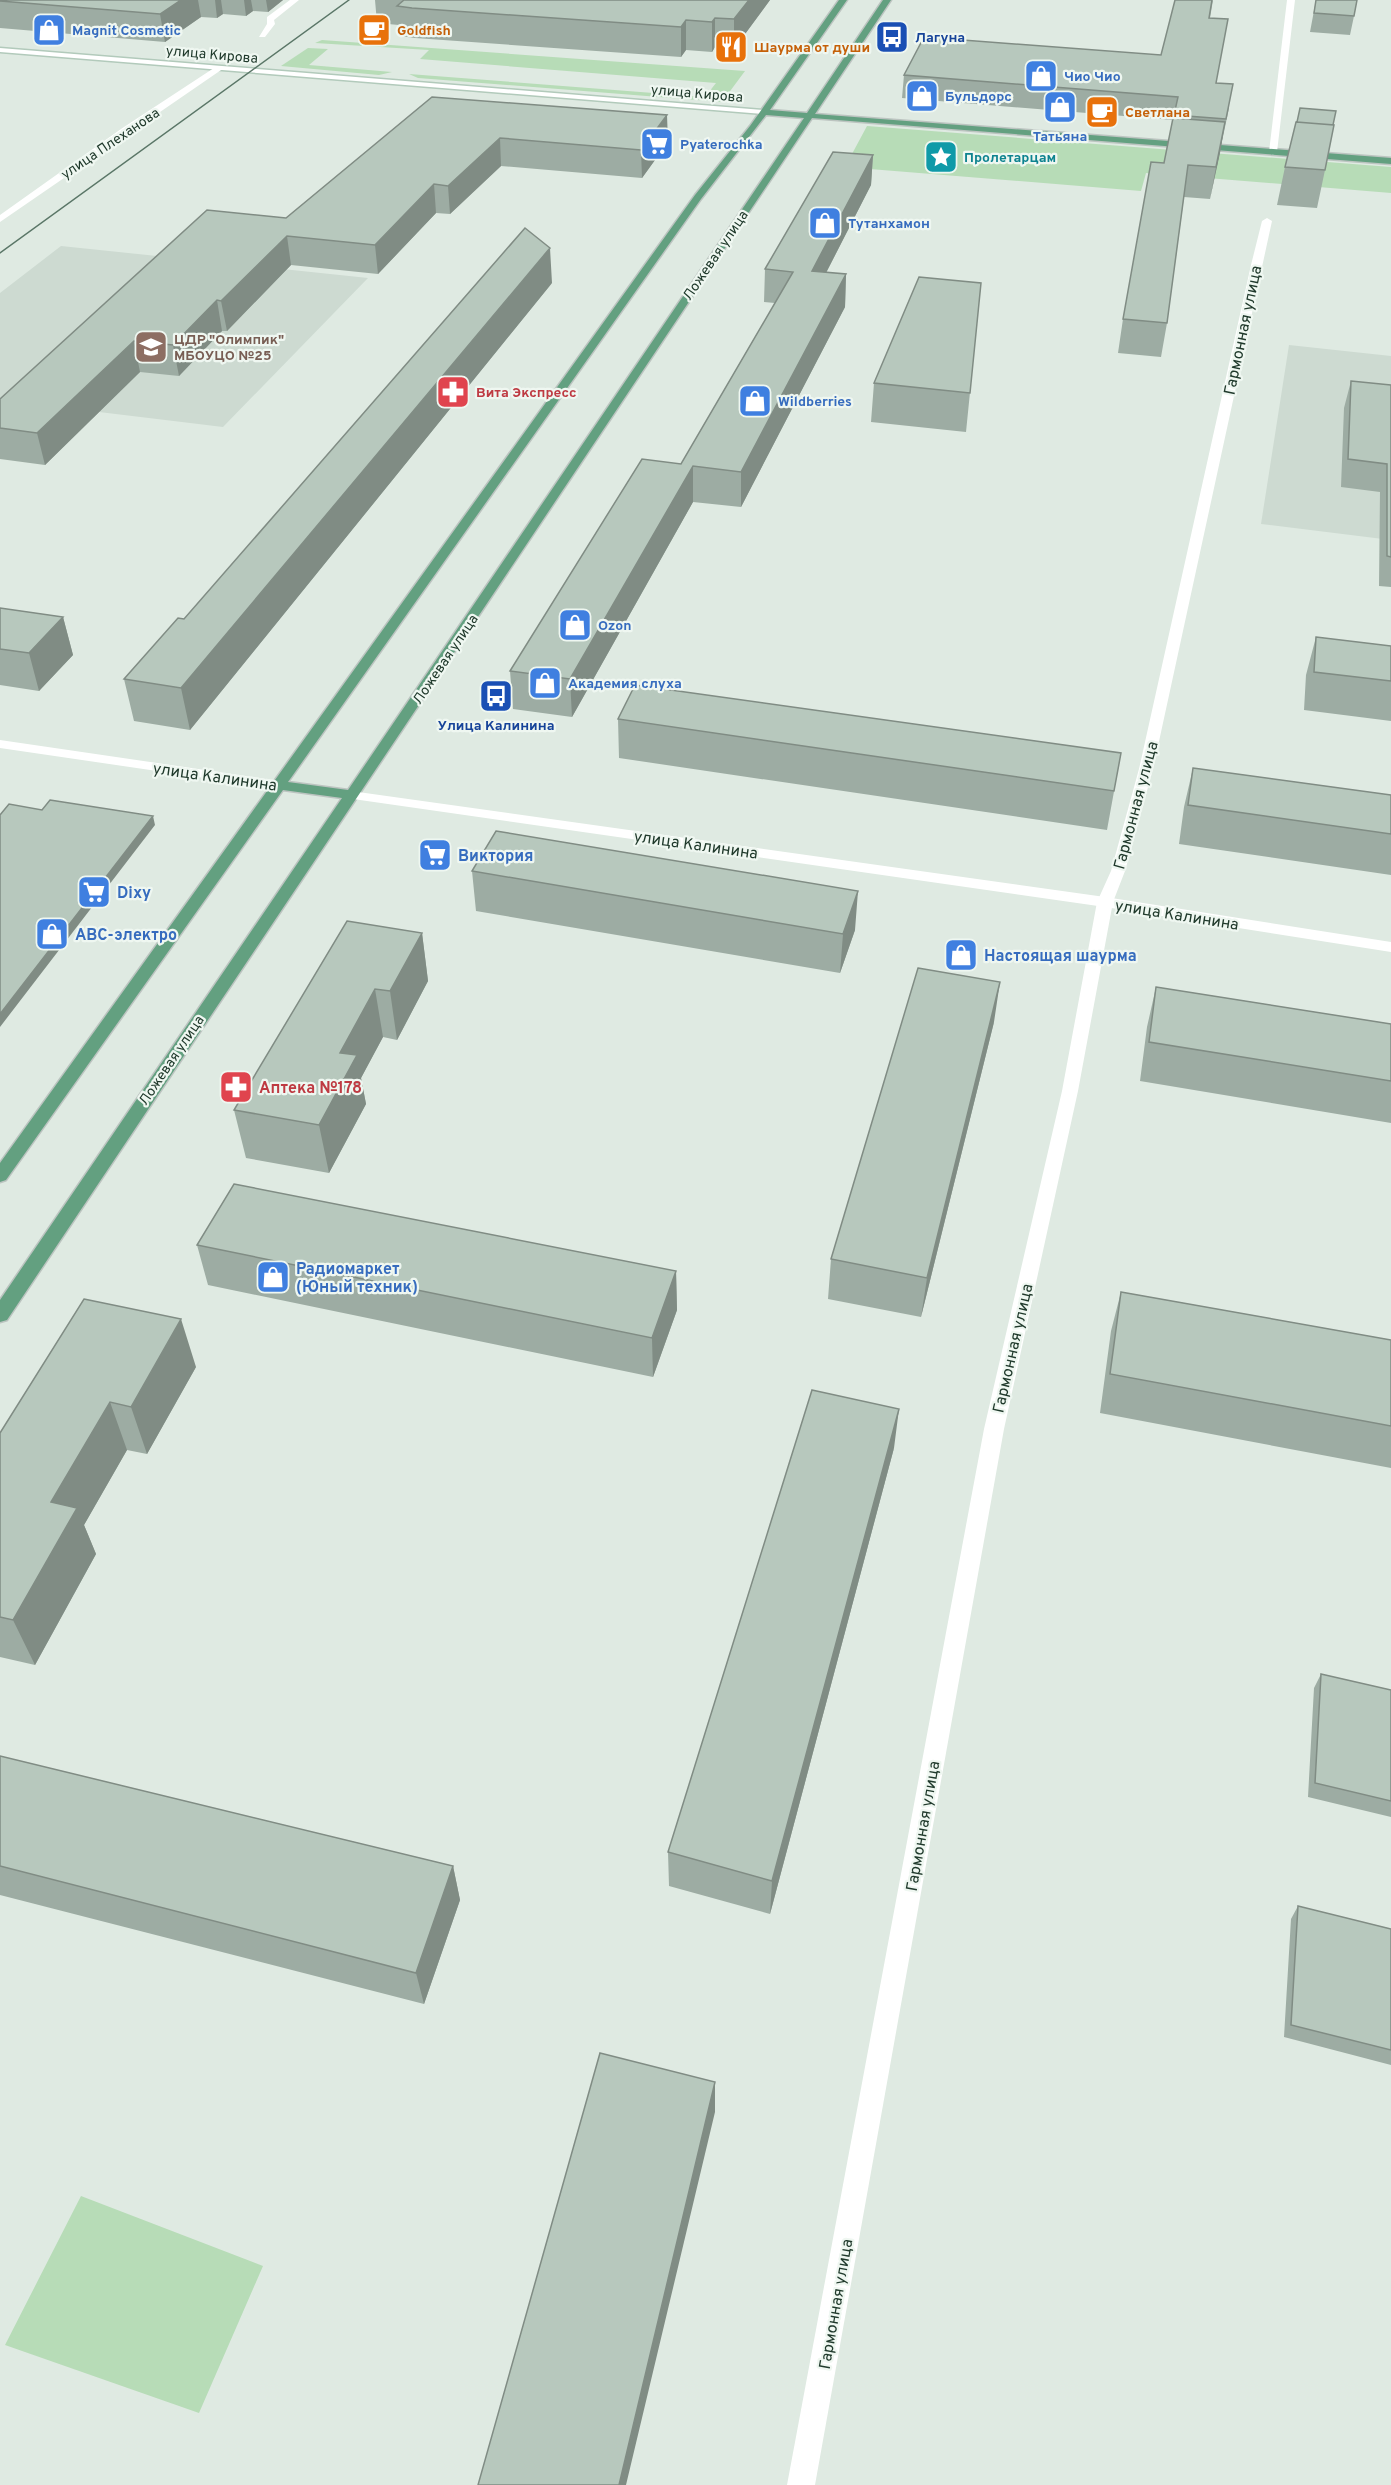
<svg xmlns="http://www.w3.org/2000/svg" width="1391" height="2485" font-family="Overpass,sans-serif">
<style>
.built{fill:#cddad1}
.green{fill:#b7dcb7}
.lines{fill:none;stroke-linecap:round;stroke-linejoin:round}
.secondary-casing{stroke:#b2cabb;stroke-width:3}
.primary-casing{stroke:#bcc4c0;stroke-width:3}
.minor{fill:#fff;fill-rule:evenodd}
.tertiary{fill:#fff;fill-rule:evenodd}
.secondary{fill:#fff;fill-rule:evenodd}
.primary{fill:#63a080;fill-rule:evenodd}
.tram{stroke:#5a7667;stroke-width:1.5}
.wall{fill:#9daca3}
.shaded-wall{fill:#808c84}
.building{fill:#b7c8bd;stroke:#808c84;stroke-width:1.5}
.labels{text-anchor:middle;stroke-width:4.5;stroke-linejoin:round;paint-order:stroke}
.far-shop-label{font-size:14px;font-weight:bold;fill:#366cbe;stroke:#eff7f1;text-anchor:start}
.far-food-label{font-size:14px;font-weight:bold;fill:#c56008;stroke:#eff7f1;text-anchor:start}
.far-transit-label{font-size:14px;font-weight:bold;fill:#164399;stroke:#eff7f1;text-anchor:start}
.far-street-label{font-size:14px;fill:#203a2c;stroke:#eff7f1}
.far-culture-label{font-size:14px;font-weight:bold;fill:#0d838f;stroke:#eff7f1;text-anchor:start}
.far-education-label{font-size:14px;font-weight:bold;fill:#785e54;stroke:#eff7f1;text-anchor:start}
.far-health-label{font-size:14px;font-weight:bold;fill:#be3a42;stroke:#eff7f1;text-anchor:start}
.street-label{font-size:16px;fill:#203a2c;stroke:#eff7f1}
.shop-label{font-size:16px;font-weight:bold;fill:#366cbe;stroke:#eff7f1;text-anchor:start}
.health-label{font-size:16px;font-weight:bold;fill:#be3a42;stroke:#eff7f1;text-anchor:start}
</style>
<rect width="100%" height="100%" fill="#dfeae2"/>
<path class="built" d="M61,246L368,278L223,427L0,400V293Z
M1289,345L1391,356V540L1261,524Z"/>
<path class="green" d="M322,40L745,71L722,102L418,78L409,74L705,97L716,83L420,59L429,50L315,43Z
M308,48L328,49L309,65L392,72L379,75L281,66Z
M867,126L1391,167V193L1146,173L1141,191L845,167Z
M81,2196L263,2266L199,2413L5,2345Z"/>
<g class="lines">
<defs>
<path id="secondary" d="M0,48L763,110L767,112L763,114L0,52Z"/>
<path id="primary" d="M839,0H847L770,110L807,113L883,0H891L815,114L1391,158V164L812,118L7,1320L0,1322V1300L342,798L283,790L6,1180L0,1182V1163L695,195L750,126ZM766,115L804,118L348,790L288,782L701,199Z"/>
</defs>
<use href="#secondary" class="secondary-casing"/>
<use href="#primary" class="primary-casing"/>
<path class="minor" d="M290,0H299L274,20L275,24L265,37H259L267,24V17Z
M1287,0H1295L1277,152L1273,155L1269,152Z
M217,66L224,68L0,222V215L121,129Z
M1267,218L1272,221L1153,769L1125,871L1113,902L1078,1091L1004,1429L815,2485H787L984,1429L1062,1091L1097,902L1111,871L1139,769L1251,265L1262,221Z"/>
<path class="tertiary" d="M0,740L280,781L287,785L280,789L0,748Z
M351,791L1105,897L1391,942V952L1105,907L346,798L344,795Z"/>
<use href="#secondary" class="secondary"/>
<use href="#primary" class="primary"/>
<path class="tram" d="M0,253L349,0"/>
</g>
<path class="wall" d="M0,0H283L268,12L253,11L246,16L223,14L217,18L201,17L165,42L0,28Z
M375,0H770L734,49L715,47L712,52L686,50L681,57L415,38L400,36L399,25L377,23Z
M1213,0L1210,18L1216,83L1229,108L1210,199L1184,197L1167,323L1161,357L1118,353L1123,319L1164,163L1173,120L902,98L904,75L1161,55Z
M1316,0L1354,16L1350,35L1310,32Z
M432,97L668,142L642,178L501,166L450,214L436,213L378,274L291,265L227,331H222L179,376L140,372L45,465L0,459V399L286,218Z
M873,155L871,185L826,273L846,274L845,307L741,507L693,502L572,717L513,709L510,671L681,464L775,303L764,302L765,269Z
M1285,167L1325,170L1317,208L1277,205Z
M552,283L190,730L134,721L124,679Z
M981,283L966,432L871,422L874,383Z
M1351,381L1391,385V587L1379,586L1380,492L1341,487L1344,408Z
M0,608L63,617L73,655L39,691L0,685Z
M1316,637L1391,646V721L1304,710L1306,675Z
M618,719L1121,753L1107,830L619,758Z
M1193,768L1391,795V875L1179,844L1184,807Z
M472,871L855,930L840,973L476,911Z
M422,933L428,981L397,1040L383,1037L361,1078L366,1104L329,1173L246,1158L234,1110Z
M1156,987L1391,1024V1123L1140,1081L1147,1027Z
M994,1022L921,1317L828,1299L831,1259Z
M197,1245L676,1271L677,1310L653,1377L208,1285Z
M1121,1292L1391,1340V1468L1100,1413L1111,1331Z
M196,1367L147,1454L127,1450L84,1525L96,1554L35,1665L0,1657V1433Z
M894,1448L770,1914L669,1886L668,1852Z
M1321,1674L1391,1690V1817L1308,1797L1314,1688Z
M0,1756L453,1866L460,1900L424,2004L0,1895Z
M1298,1906L1391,1929V2065L1284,2037L1291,1919Z"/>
<path class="shaded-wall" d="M181,0H198L201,17L165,42L160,14Z
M215,0H221L223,14L217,18Z
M244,0H251L253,11L246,16Z
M266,0H283L268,12Z
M749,0H770L734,49V19Z
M715,18V47L712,52V22Z
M686,20V50L681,57V27Z
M667,115L668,142L642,178L641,150Z
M1225,122L1220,153L1210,199L1216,167Z
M500,138L501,166L450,214L448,186Z
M873,155L871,185L810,304L812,271Z
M434,184L436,213L378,274L375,245Z
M287,236L291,265L227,331L221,301Z
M550,248L552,283L190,730L181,688Z
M846,274L845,307L741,507V472Z
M217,300L222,331L179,376L173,345Z
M134,341L140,372L45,465L37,433Z
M693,466V502L572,717L570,679Z
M63,617L73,655L39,691L29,653Z
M153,816L155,825L0,1027V1014Z
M858,891L855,930L840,973L843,934Z
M422,933L428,981L397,1040L390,991Z
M1000,982L994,1022L921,1317L927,1278Z
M375,989L383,1037L361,1078L366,1104L329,1173L319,1125L340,1053Z
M676,1271L677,1310L653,1377L652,1338Z
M181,1319L196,1367L147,1454L131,1407Z
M110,1402L127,1450L84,1525L96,1554L35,1665L13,1620L51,1502Z
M899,1409L894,1448L770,1914L772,1881Z
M453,1866L460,1900L424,2004L416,1973Z
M715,2082V2112L626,2485H619Z"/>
<path class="building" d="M0,0H181L160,14L0,1Z
M404,0H749L734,19L715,18L712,22L686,20L681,27L412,8L397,6Z
M1175,0H1212L1209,18L1228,19L1216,83L1233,84L1226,119L1174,115L1178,97L904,75L924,37L1161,55Z
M1316,0H1357L1354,16L1314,13Z
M432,97L667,115L641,150L500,138L448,186L434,184L375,245L287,236L221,301L217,300L173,345L134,341L37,433L0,428V399L207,210L286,218Z
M1300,108L1336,111L1333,125L1297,122Z
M1173,118L1225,122L1216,167L1188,165L1167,323L1123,319L1151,162L1164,163Z
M1296,122L1334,125L1325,170L1285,167Z
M833,152L873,155L812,271L846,274L741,472L693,466L570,679L510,671L642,459L681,464L793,272L765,269Z
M525,228L550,248L181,688L124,679L178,618L184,619Z
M919,277L981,283L970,393L874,383Z
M1351,381L1391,385V557L1387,556V464L1348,459Z
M0,608L63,617L29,653L0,649Z
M1316,637L1391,646V681L1314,672Z
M635,685L1121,753L1114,791L618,719Z
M1193,768L1391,795V834L1188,805Z
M50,800L153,816L0,1014V815L9,804L42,810Z
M496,831L858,891L843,934L472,871Z
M347,921L422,933L390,991L375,989L340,1053L357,1055L319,1125L234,1110Z
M918,968L1000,982L927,1278L831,1259Z
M1156,987L1391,1024V1081L1149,1042Z
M234,1184L676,1271L652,1338L197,1245Z
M1121,1292L1391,1340V1426L1110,1374Z
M84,1299L181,1319L131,1407L110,1402L51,1502L77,1508L13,1620L0,1617V1433Z
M812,1390L899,1409L772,1881L668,1852Z
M1321,1674L1391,1690V1801L1315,1783Z
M0,1756L453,1866L416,1973L0,1866Z
M1298,1906L1391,1929V2050L1291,2025Z
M600,2053L715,2082L619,2485H478Z"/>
<defs>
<symbol id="shop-square" viewBox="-11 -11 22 22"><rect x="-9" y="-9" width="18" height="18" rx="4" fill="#3f7fe0" stroke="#eff7f1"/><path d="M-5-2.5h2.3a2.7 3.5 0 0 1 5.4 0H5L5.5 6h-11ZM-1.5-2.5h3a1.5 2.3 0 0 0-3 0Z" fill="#fff"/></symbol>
<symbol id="cafe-square" viewBox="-11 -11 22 22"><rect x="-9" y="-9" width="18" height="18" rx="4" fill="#e8710a" stroke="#eff7f1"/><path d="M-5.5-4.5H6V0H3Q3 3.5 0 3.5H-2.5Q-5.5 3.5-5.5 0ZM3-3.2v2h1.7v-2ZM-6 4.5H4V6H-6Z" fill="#fff"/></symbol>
<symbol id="bus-square" viewBox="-11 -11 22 22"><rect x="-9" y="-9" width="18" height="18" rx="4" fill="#1a4fb4" stroke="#eff7f1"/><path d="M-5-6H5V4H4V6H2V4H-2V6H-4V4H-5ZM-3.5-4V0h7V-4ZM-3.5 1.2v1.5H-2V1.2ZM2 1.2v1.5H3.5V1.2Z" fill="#fff"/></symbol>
<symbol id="restaurant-square" viewBox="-11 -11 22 22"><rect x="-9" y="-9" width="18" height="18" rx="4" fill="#e8710a" stroke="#eff7f1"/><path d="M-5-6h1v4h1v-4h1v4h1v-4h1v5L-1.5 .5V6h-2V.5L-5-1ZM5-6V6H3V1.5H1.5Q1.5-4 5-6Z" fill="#fff"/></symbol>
<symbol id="supermarket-square" viewBox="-11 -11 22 22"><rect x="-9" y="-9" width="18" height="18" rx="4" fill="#3f7fe0" stroke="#eff7f1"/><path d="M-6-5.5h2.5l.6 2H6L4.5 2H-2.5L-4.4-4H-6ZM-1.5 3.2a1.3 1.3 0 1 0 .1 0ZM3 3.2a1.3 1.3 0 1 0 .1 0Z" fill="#fff"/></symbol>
<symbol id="sight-square" viewBox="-11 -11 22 22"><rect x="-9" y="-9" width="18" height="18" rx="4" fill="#0f9aa8" stroke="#eff7f1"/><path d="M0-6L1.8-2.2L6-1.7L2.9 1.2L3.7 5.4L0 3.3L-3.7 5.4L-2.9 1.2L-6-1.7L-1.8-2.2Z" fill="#fff"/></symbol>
<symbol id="school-square" viewBox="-11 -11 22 22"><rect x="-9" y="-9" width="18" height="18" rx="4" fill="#8d6e63" stroke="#eff7f1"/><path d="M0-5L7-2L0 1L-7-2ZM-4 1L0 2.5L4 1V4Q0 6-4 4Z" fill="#fff"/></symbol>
<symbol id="pharmacy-square" viewBox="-11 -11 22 22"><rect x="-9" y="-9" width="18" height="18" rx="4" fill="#e0444e" stroke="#eff7f1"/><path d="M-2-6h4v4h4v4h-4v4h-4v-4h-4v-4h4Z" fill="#fff"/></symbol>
</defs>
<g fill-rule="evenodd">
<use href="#shop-square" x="30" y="11" width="38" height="38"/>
<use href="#cafe-square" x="355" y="11" width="38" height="38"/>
<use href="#bus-square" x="873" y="18" width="38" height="38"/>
<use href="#restaurant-square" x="712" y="28" width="38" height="38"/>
<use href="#shop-square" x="1022" y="57" width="38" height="38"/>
<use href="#shop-square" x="903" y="77" width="38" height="38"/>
<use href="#shop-square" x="1041" y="88" width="38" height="38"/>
<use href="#cafe-square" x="1083" y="93" width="38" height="38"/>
<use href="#supermarket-square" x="638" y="125" width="38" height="38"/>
<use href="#sight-square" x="922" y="138" width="38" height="38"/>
<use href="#shop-square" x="806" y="204" width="38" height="38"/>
<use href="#school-square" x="132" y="328" width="38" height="38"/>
<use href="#pharmacy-square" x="434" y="373" width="38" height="38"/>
<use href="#shop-square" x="736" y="382" width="38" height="38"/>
<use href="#shop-square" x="556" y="606" width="38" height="38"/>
<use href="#shop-square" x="526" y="664" width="38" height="38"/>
<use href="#bus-square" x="477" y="677" width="38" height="38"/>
<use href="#supermarket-square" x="416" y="836" width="38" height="38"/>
<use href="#supermarket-square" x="75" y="873" width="38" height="38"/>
<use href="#shop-square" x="33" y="915" width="38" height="38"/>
<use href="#shop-square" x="942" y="936" width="38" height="38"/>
<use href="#pharmacy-square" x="217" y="1068" width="38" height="38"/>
<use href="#shop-square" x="254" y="1258" width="38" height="38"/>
</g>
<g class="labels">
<g class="far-shop-label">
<text x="72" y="35">Magnit Cosmetic</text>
<text x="1064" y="81">Чио Чио</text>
<text x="945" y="101">Бульдорс</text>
<text x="1060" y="141" text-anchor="middle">Татьяна</text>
<text x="680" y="149">Pyaterochka</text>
<text x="848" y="228">Тутанхамон</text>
<text x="778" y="406">Wildberries</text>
<text x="598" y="630">Ozon</text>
<text x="568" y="688">Академия слуха</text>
</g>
<g class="far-food-label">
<text x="397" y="35">Goldfish</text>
<text x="754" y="52">Шаурма от души</text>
<text x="1125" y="117">Светлана</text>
</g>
<g class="far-transit-label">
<text x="915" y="42">Лагуна</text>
<text x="496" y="730" text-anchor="middle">Улица Калинина</text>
</g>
<g class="far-street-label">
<text transform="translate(212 54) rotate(5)" y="5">улица Кирова</text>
<text transform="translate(697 93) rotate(5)" y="5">улица Кирова</text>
<text transform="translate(110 143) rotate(-34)" y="5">улица Плеханова</text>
<text transform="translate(715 255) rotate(-56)" y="5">Ложевая улица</text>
<text transform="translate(445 659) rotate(-56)" y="5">Ложевая улица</text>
<text transform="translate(171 1060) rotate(-56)" y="5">Ложевая улица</text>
</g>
<g class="far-culture-label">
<text x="964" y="162">Пролетарцам</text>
</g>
<g class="far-education-label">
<text x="174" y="344">ЦДР "Олимпик"<tspan x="174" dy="16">МБОУЦО №25</tspan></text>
</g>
<g class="far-health-label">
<text x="476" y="397">Вита Экспресс</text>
</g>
<g class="street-label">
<text transform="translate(1242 330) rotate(-78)" y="6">Гармонная улица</text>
<text transform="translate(215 776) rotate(8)" y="6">улица Калинина</text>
<text transform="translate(1135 805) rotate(-75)" y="6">Гармонная улица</text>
<text transform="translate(696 844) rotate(8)" y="6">улица Калинина</text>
<text transform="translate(1177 914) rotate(9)" y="6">улица Калинина</text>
<text transform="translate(1012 1348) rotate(-77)" y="6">Гармонная улица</text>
<text transform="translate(922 1826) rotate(-80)" y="6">Гармонная улица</text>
<text transform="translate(835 2304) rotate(-80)" y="6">Гармонная улица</text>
</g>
<g class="shop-label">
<text x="458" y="861">Виктория</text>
<text x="117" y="898">Dixy</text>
<text x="75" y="940">АВС-электро</text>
<text x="984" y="961">Настоящая шаурма</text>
<text x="296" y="1274">Радиомаркет<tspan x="296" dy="18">(Юный техник)</tspan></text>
</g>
<g class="health-label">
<text x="259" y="1093">Аптека №178</text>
</g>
</g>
</svg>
